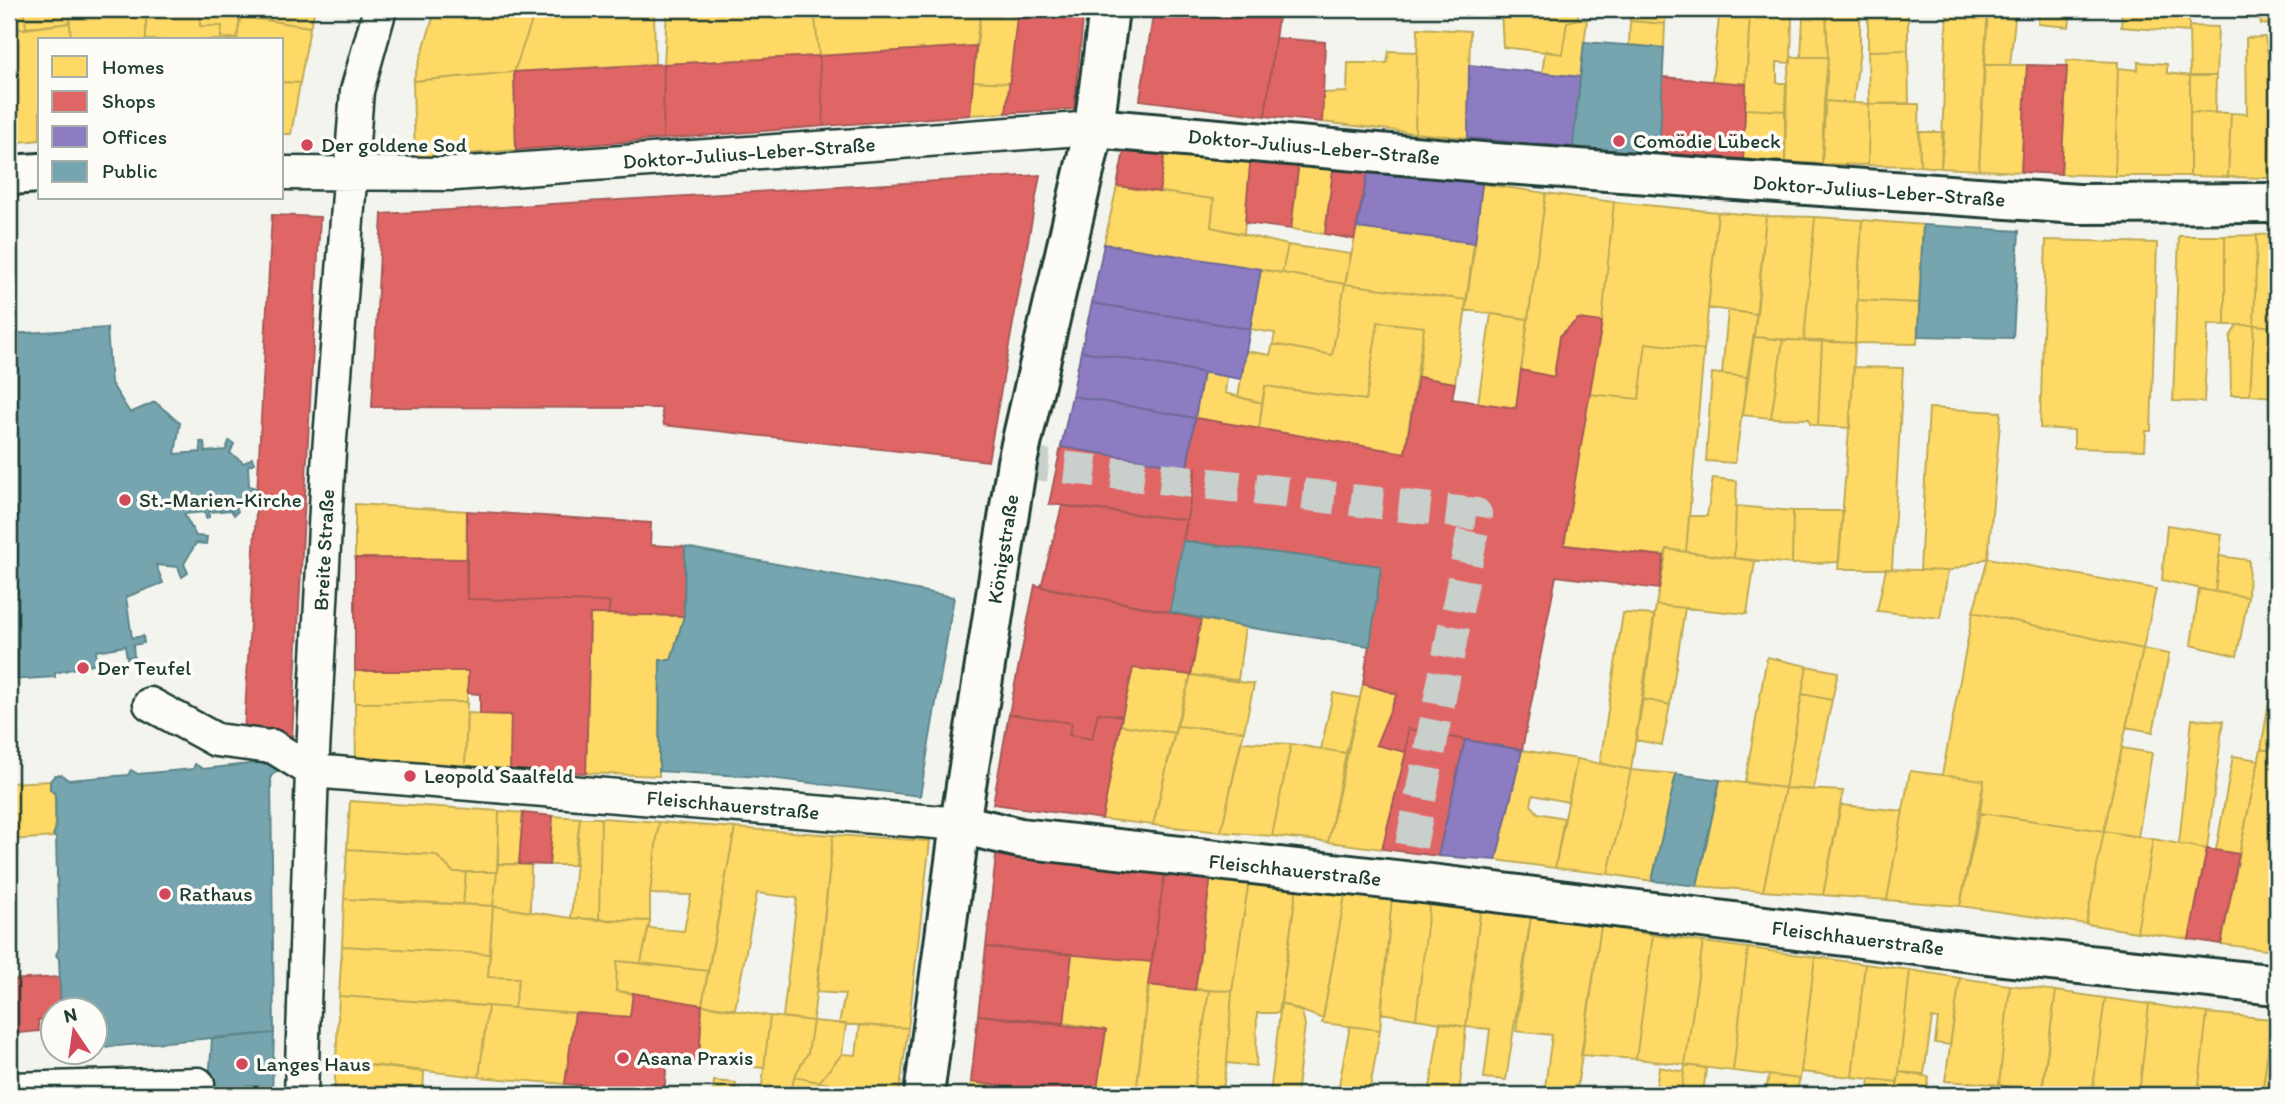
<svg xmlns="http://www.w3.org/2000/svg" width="2286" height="1104" font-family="Itim,sans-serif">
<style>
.homes{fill:#ffd966;stroke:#bcaa57;stroke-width:2}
.shops{fill:#e06666;stroke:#a65a57;stroke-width:2}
.offices{fill:#8e7cc3;stroke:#6d6998;stroke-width:2}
.public{fill:#76a5af;stroke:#5c868a;stroke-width:2}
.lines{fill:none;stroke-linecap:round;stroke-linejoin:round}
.pedestrian-tunnel{stroke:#c9cfca;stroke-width:32;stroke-dasharray:32 16;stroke-linecap:butt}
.pedestrian-casing{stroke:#1f3d34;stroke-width:37}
.minor-casing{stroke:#1f3d34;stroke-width:44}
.tertiary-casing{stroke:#1f3d34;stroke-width:44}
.pedestrian{stroke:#fdfcf7;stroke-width:32}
.minor{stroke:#fdfcf7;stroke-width:38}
.tertiary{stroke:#fdfcf7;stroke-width:38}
.poi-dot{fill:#d1495b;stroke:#fdfcf7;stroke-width:2.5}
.labels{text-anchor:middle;stroke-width:7;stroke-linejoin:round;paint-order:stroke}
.poi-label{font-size:21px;fill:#1f3d34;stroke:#fdfcf7;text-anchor:start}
.street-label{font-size:21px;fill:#1f3d34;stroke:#fdfcf7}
</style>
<rect width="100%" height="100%" fill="#f4f4ef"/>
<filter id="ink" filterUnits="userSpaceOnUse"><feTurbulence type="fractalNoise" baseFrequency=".0143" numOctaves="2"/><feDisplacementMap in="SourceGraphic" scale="14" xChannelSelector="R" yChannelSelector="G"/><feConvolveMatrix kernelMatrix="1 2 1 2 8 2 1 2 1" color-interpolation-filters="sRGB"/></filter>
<g filter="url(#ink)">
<path class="homes" d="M9,9H24L26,28L9,31Z
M24,9H69L70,23L26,28Z
M69,9H146V40H71Z
M146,9H200V26H222L221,40H146Z
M200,9H242L237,39L221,37L222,26H200Z
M242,9H315L310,27L240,16Z
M436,9H488L435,12Z
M488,9H536L514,72L413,81L435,12Z
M536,9H654L655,64L514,72Z
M685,9H814L819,56L664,64L667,11Z
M814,9H981L976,46L819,56Z
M981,9H1018L1010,83L973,81Z
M1501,9H1578V19L1567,22L1562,54L1503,47Z
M1631,9H1666L1665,24L1630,21Z
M1720,9H1750L1746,84L1712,82Z
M1826,9H1860V50L1853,103L1824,101L1828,57Z
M1868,9H1908V50L1868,51Z
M1947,9H1988L1979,170L1941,168Z
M1988,9H2016L2010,65H1984Z
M2039,9H2071L2069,27L2038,24Z
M2122,9H2189V32L2121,27Z
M2259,9H2277V25L2261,24Z
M1750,12L1792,14L1791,63L1777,62V83H1786L1785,111L1745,109Z
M240,16L310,27L300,83L282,82V40H221V37L237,39Z
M1826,17L1828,57H1801L1803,18Z
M1578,19L1587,20L1580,77L1542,74L1545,51L1562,54L1567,22Z
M1630,21L1665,24L1664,48L1629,45Z
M70,23L71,40H40V140L9,143V31Z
M2189,26L2218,27L2216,76H2190Z
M1418,28L1470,31L1468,138L1415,133Z
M2265,37L2273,82L2268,178L2228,177L2231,113L2247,114L2246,38Z
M1908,50L1909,103L1869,104L1868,51Z
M1389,51L1417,52L1415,133L1322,122L1323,93L1347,92L1348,63H1387Z
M1791,57H1828L1822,164L1785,162L1787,80Z
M2067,60L2118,62L2115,176L2061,174Z
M2138,62L2167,64V73L2190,76V176H2115L2118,68L2138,70Z
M1984,65H2027L2021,172L1979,170Z
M514,72L516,150L415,158L413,81Z
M2190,76H2216L2215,113L2190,112Z
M973,81L1010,83L1006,113L970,115Z
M282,82L300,83L291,134H282Z
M2273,82L2277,83V178H2268Z
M1824,101L1869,104L1868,165L1822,164Z
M1869,104H1919L1920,166L1868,165Z
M1745,109L1785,111V162L1743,160Z
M2190,112L2231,113L2228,177L2190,176Z
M1919,132H1944L1941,168L1920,166Z
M1166,145L1251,154L1244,234L1211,227L1214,199L1159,192Z
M1299,160L1334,163L1325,234L1291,229Z
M1482,184L1546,193L1528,319L1465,310Z
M1117,186L1214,199L1211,227L1288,245L1282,273L1104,244Z
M1546,193L1614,202L1602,322L1578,319L1560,336L1554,377L1521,370Z
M1614,202L1718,212L1704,350L1646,343L1639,399L1589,394L1602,322Z
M1718,212L1766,216L1757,314L1708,308Z
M1766,216L1815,217L1804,341L1754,337Z
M1815,217L1862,220L1855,343L1804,341Z
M1862,220L1923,225L1919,303L1857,300Z
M1357,228L1475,243L1467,300L1345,284Z
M2277,234V327L2254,325L2257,235Z
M2257,235L2254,325H2225V236Z
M2179,236H2225V325L2208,324L2204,402L2173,401Z
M2046,240L2157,243L2151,431H2146L2145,450L2074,448V430L2040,428Z
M1288,245L1351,254L1345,284L1282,273Z
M1261,269L1345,284L1332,355L1273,344L1275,333L1250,329Z
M1345,284L1467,300L1455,383L1418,377L1424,327L1378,322L1366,400L1265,386L1262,403L1238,397L1246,351L1270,355L1273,344L1332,355Z
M1857,300L1919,303L1917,344L1855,343Z
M1728,311L1757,314L1747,377L1722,374Z
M1491,314L1528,319L1516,408L1478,403Z
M1378,322L1424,327L1405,453L1259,429L1265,386L1366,400Z
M2237,325H2254L2250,395H2231L2230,337Z
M2254,325L2273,327L2277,339L2274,397L2250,395Z
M1754,337L1783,340L1771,418L1743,415Z
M1783,340L1822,341L1818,426L1810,424L1809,419L1771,418Z
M1822,341L1855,343L1850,428L1818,426Z
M1646,343L1704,350L1686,552L1667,549L1664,556L1564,545L1589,394L1639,399Z
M1854,367L1903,368L1892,569H1838Z
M1203,372L1227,376L1225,393L1262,403L1259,429L1195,418Z
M1712,373L1747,377L1735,463L1706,461Z
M1929,408L2001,412L1988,558L1948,571L1920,570Z
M1713,478L1737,481L1734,558L1686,552L1689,516H1707Z
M355,504L467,511L466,559L355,558Z
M1736,506L1793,511L1792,564L1734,558Z
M1793,511H1843L1839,562L1792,564Z
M2167,525L2222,534L2215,592L2162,580Z
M1667,549L1755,561L1747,614L1656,605Z
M2219,556L2249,560L2248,597L2215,592Z
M1988,558L2156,589L2143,649L1973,612Z
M1886,569L1948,571L1940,618L1877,611Z
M2199,589L2248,597L2237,656L2191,645Z
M1656,605L1685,608L1670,705L1643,699Z
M1973,612L2143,649L2104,831L1980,813L1984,780L1942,775Z
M1623,613L1654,615L1631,770L1600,763Z
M590,614L684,616L671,660H660L659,776L586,773Z
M1201,619L1245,627L1238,680L1191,675Z
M2143,649L2169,654L2153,732L2126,727Z
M1767,657L1807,666L1785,788L1745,782Z
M2277,661V704L2269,702Z
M1807,666L1838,672L1832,700L1802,694Z
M1133,668L1191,675L1175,733L1120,725Z
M355,671H468L467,702L355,703Z
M1191,675L1254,684L1244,731L1176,726Z
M1363,684L1397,694L1376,745L1406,752L1382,849L1328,842Z
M1333,693L1360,698L1346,753L1321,749Z
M1802,694L1832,700L1813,790L1785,788Z
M1643,699L1670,705L1662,745L1636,740Z
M467,702L465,768L356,763L355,703Z
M2269,702L2277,704V752L2261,749Z
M467,713L511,715L510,770L465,768Z
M2192,719L2223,721L2207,849L2179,844Z
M1120,725L1175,733L1153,825L1102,819Z
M1176,726L1244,731L1221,832L1153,825Z
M1241,742L1291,744L1272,836L1221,832Z
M1291,744L1346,753L1328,842L1272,836Z
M2122,748L2152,753L2138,837L2104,831Z
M2261,749L2277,752V930L2273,951L2221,944Z
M1522,750L1577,759L1568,802L1533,795L1531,805L1538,813L1564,818L1555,868L1496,860Z
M2233,756L2259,760L2239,854L2216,850Z
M1577,759L1631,770L1608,874L1555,868Z
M1631,770L1676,774L1652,881L1608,874Z
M1910,771L1984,780L1960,906L1887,900Z
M1720,780L1785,788L1763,891L1697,886Z
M50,781V789L55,794V837L9,840V783Z
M1785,788L1843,791L1823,895L1763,891Z
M350,801L499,811L497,872H453L436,855L347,849Z
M1841,805L1903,811L1887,900L1823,895Z
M499,811L523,813L519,864H498Z
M1980,813L2104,831L2086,924L1960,906Z
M553,816L580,818L574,865H549Z
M580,818H601L599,920L571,918Z
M601,818L659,822L650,894V921L599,920Z
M659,822L735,828L708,971L641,963L648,928L684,931L691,895L650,894Z
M735,828L833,835L813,1021L783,1017L797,898L757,893L735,1009L702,1005Z
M2104,831L2153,839L2137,932L2086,924Z
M833,835L930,841L908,1028L839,1024L845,994L817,992Z
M2153,839L2207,849L2189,939L2137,932Z
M347,849L436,855L453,872H466L463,904L344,899Z
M498,864L531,865L530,912L493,906Z
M466,872H497L493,906L463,904Z
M1211,876L1249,880L1232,991L1195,990Z
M1249,880L1297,885L1279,1013H1257L1256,1066L1227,1063L1232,991Z
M1297,885L1346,890L1323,1019L1281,1003Z
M1346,890L1392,897L1380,1030L1322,1023Z
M1392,897L1430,901L1416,1019L1381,1013Z
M344,899L493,906L490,954L342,946Z
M1430,901L1481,906L1466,1027L1416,1019Z
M493,906L571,918L650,921L641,963L617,961L616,991L633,993L630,1017L514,1008L519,978L488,977Z
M1481,906L1531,916L1506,1080L1484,1078L1490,1029L1466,1027Z
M1531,916L1601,926L1576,1095H1544L1552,1035L1516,1031Z
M1601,926L1653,935L1636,1059L1581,1055Z
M2277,930V952L2273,951Z
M1653,935L1703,942L1685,1065L1636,1059Z
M1703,942L1748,948L1733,1071L1685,1065Z
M342,946L490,954L488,977L519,978L514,1008L339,996Z
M1748,948L1815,957L1800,1079L1733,1071Z
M1072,954L1152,962L1136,1095H1096L1106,1030L1064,1023Z
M1815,957L1865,964L1852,1077L1801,1072Z
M617,961L708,971L702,1005L616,991Z
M1865,964L1910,970L1898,1082L1852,1077Z
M1910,970L1960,978L1950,1045L1935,1043L1938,1019L1932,1018L1924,1074L1899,1072Z
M1960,978L2010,985L1999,1085L1945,1081Z
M1148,985L1209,990L1193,1095H1136Z
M2010,985L2056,991L2042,1092L1999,1085Z
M1209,990L1232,991L1227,1063L1222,1095H1193Z
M2056,991L2105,998L2092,1095H2041Z
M339,996L488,1006L479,1077L336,1061Z
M2105,998L2149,1004L2139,1095H2092Z
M1281,1003L1302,1012L1305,1025L1296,1095H1270Z
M2149,1004L2207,1013L2198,1095H2139Z
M702,1005L770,1016L764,1068L699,1062Z
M488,1006L575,1013L565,1084L479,1077Z
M2207,1013L2272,1019L2262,1095H2198Z
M770,1016L813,1021L808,1053L794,1077L791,1095H761Z
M2272,1019L2277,1020V1095H2262Z
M813,1021L846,1024L842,1054L819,1082L794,1077L808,1053Z
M1440,1022L1466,1027L1459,1095H1429Z
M860,1025L908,1028L899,1095L819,1082L842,1054L856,1055Z
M1350,1026L1380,1030L1369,1095H1337Z
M336,1061L424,1072L423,1095H334Z
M1685,1065L1706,1068L1703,1095H1681Z
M1659,1067L1684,1072L1681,1095H1655Z
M1899,1072L1929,1077L1926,1095H1895Z
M1769,1075L1800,1079L1795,1095H1765Z
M794,1077L819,1082L817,1095H791Z
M1870,1079L1898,1082L1895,1095H1868Z
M714,1081L736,1083L734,1095H713Z
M971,1082L1065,1095H969Z
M1969,1082L1999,1085L1997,1095H1968Z
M1999,1085L2017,1088L2016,1095H1997Z
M593,1086L631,1089L630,1095H592Z"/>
<path class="shops" d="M1018,9H1084L1074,109L1006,113Z
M1154,9H1279L1265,116L1140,100Z
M1275,38L1325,42L1322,122L1265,116Z
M976,46L970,115L824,126L819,56Z
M819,56L824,126L663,139L664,64Z
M664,64L663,139L516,150L514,72Z
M2027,65L2067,66L2061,174L2021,172Z
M1662,77L1746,84L1743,160L1659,155Z
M1126,141L1166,145L1159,192L1117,186Z
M1251,154L1299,160L1291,229L1245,223Z
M1334,163L1369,167L1354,239L1325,234Z
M1040,175L988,461L664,425L661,408L372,407L382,214Z
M272,215L320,217L292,737L244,734Z
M1578,319L1602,322L1564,545L1664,556L1659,589L1556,576L1522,750L1408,729L1406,752L1376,745L1397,694L1363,684L1381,566L1183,541L1196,468L1187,467L1195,418L1405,453L1418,377L1455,383L1452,399L1516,408L1521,370L1554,377L1560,336Z
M1061,447L1196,468L1187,520L1049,504Z
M1062,506L1187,520L1170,612L1041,587Z
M467,511L651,523L650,545L685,547L684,616L608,614L610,602L467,599Z
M355,558L466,559L467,599L610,602L608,614H590L586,773L510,770L511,715L480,714V694L468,693V671H355Z
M1035,585L1201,619L1191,675L1133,668L1122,716L1098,713L1092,739L1069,735L1072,723L1009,714Z
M1098,713L1122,716L1102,819L993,804L1009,714L1072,723L1069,735L1092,739Z
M1408,729L1465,740L1438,856L1382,849L1406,752Z
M523,813L553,816L549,865L519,864Z
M2207,849L2239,854L2221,944L2189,939Z
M996,856L1165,871L1152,962L986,947Z
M1165,871L1211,876L1195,990L1148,985Z
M986,947L1072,954L1064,1023L978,1015Z
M60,977L61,1010H52V1019L38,1020L39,1031L9,1034V980Z
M633,993L702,1005L699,1062L667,1059L664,1095H630L631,1089L565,1084L575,1013L630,1017Z
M978,1015L1106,1030L1096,1095H1065L971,1082Z
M846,1087L899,1095H845Z"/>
<path class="offices" d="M1469,65L1580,77L1573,147L1468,138Z
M1369,167L1482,184L1475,243L1357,228Z
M1104,244L1261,269L1250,329L1092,303Z
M1092,303L1250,329L1241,379L1081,351Z
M1081,351L1203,372L1195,418L1072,396Z
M1072,396L1195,418L1187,467L1061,447Z
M1465,740L1522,750L1496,860L1438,856Z"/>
<path class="public" d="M1584,42L1664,48L1659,155L1573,147Z
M1923,225L2019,231L2013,338L1918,336Z
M107,328L111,383L130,413L155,402L180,423L175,454L201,452L200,442H204L205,452L226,450L229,441L234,444L230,453L244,463L252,458L254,463L248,466L249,486L256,488L254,493L249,491L235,506L238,511L234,515L231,510L209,512V517L206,518L205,512L184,514L196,536L207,537L206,544L196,543L184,564L188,573L182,577L178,567L156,565L163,583L126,597L132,638L143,636L144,643L133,645L134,657L127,658L125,646L96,651L97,663L55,673V677L9,680V334Z
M1183,541L1381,566L1370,646L1245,627L1170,612Z
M685,547L954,597L920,796L761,777L659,771L660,660H671L684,616Z
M263,758L276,763L277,771L271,776L274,1033L94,1048V1010H61L59,959L56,955L59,948L56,838L53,835L56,828L55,794L50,789V781L55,775H62L68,780L128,775L131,770L138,774L193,769L195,764L203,769L258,763Z
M1676,774L1720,780L1697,886L1652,881Z
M274,1033L272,1095H208L212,1039Z"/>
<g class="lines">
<path class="pedestrian-tunnel" d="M1017,462L1476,514L1404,882"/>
<defs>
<path id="pedestrian" d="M282,173L455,174L1094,128
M150,704L216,740L263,746
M272,746L312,771L960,824
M9,1089L198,1084
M301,1095L312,771L329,452L357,91L380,9"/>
<path id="minor" d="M1094,128L1493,163L2078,204L2277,203
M9,175L40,173
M960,824L1020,838L1431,884L2003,956L2277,985"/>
<path id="tertiary" d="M924,1095L960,824L1017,462L1094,128L1109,9"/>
</defs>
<use href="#pedestrian" class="pedestrian-casing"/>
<use href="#minor" class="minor-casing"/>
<use href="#tertiary" class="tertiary-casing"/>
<use href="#pedestrian" class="pedestrian"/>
<use href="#minor" class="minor"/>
<use href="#tertiary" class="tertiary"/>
</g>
</g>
<g class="poi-dot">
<circle cx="1619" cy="141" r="7"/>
<circle cx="307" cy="145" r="7"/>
<circle cx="125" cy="500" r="7"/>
<circle cx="83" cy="668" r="7"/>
<circle cx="410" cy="776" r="7"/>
<circle cx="165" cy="894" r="7"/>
<circle cx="623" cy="1058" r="7"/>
<circle cx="242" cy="1064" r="7"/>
</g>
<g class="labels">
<g class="poi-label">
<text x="1633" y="148">Comödie Lübeck</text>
<text x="321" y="152">Der goldene Sod</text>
<text x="139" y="507">St.-Marien-Kirche</text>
<text x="97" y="675">Der Teufel</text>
<text x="424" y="783">Leopold Saalfeld</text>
<text x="179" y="901">Rathaus</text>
<text x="637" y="1065">Asana Praxis</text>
<text x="256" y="1071">Langes Haus</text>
</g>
<g class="street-label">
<text transform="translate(1314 147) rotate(5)" y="7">Doktor-Julius-Leber-Straße</text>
<text transform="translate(749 153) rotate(-4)" y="7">Doktor-Julius-Leber-Straße</text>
<text transform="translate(1879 191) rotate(4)" y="7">Doktor-Julius-Leber-Straße</text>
<text transform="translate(1003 549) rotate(-81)" y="7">Königstraße</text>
<text transform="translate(324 550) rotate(-87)" y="7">Breite Straße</text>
<text transform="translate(733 805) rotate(5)" y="7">Fleischhauerstraße</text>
<text transform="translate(1295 870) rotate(6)" y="7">Fleischhauerstraße</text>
<text transform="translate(1858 938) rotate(7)" y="7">Fleischhauerstraße</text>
</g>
</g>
<rect width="2286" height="1104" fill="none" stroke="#fdfcf7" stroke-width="35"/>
<rect x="18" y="18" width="2251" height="1069" fill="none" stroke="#1f3d34" stroke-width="2.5" filter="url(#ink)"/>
<rect x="38" y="38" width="245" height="161" fill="#fdfcf7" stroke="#a4b0a9" stroke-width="2"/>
<rect x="52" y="56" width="35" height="21" fill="#ffd966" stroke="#a4b0a9" stroke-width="2"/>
<text x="102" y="74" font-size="21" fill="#1f3d34">Homes</text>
<rect x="52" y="91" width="35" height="21" fill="#e06666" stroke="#a4b0a9" stroke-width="2"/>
<text x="102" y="108" font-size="21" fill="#1f3d34">Shops</text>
<rect x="52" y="126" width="35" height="21" fill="#8e7cc3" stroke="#a4b0a9" stroke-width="2"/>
<text x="102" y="144" font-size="21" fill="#1f3d34">Offices</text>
<rect x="52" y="161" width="35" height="21" fill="#76a5af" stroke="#a4b0a9" stroke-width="2"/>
<text x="102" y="178" font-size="21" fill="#1f3d34">Public</text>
<g transform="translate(74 1031) rotate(347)"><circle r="33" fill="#fdfcf7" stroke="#a4b0a9" stroke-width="2"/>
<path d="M0-5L12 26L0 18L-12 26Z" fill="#d1495b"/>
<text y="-10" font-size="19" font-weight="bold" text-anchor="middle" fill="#1f3d34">N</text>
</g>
</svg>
